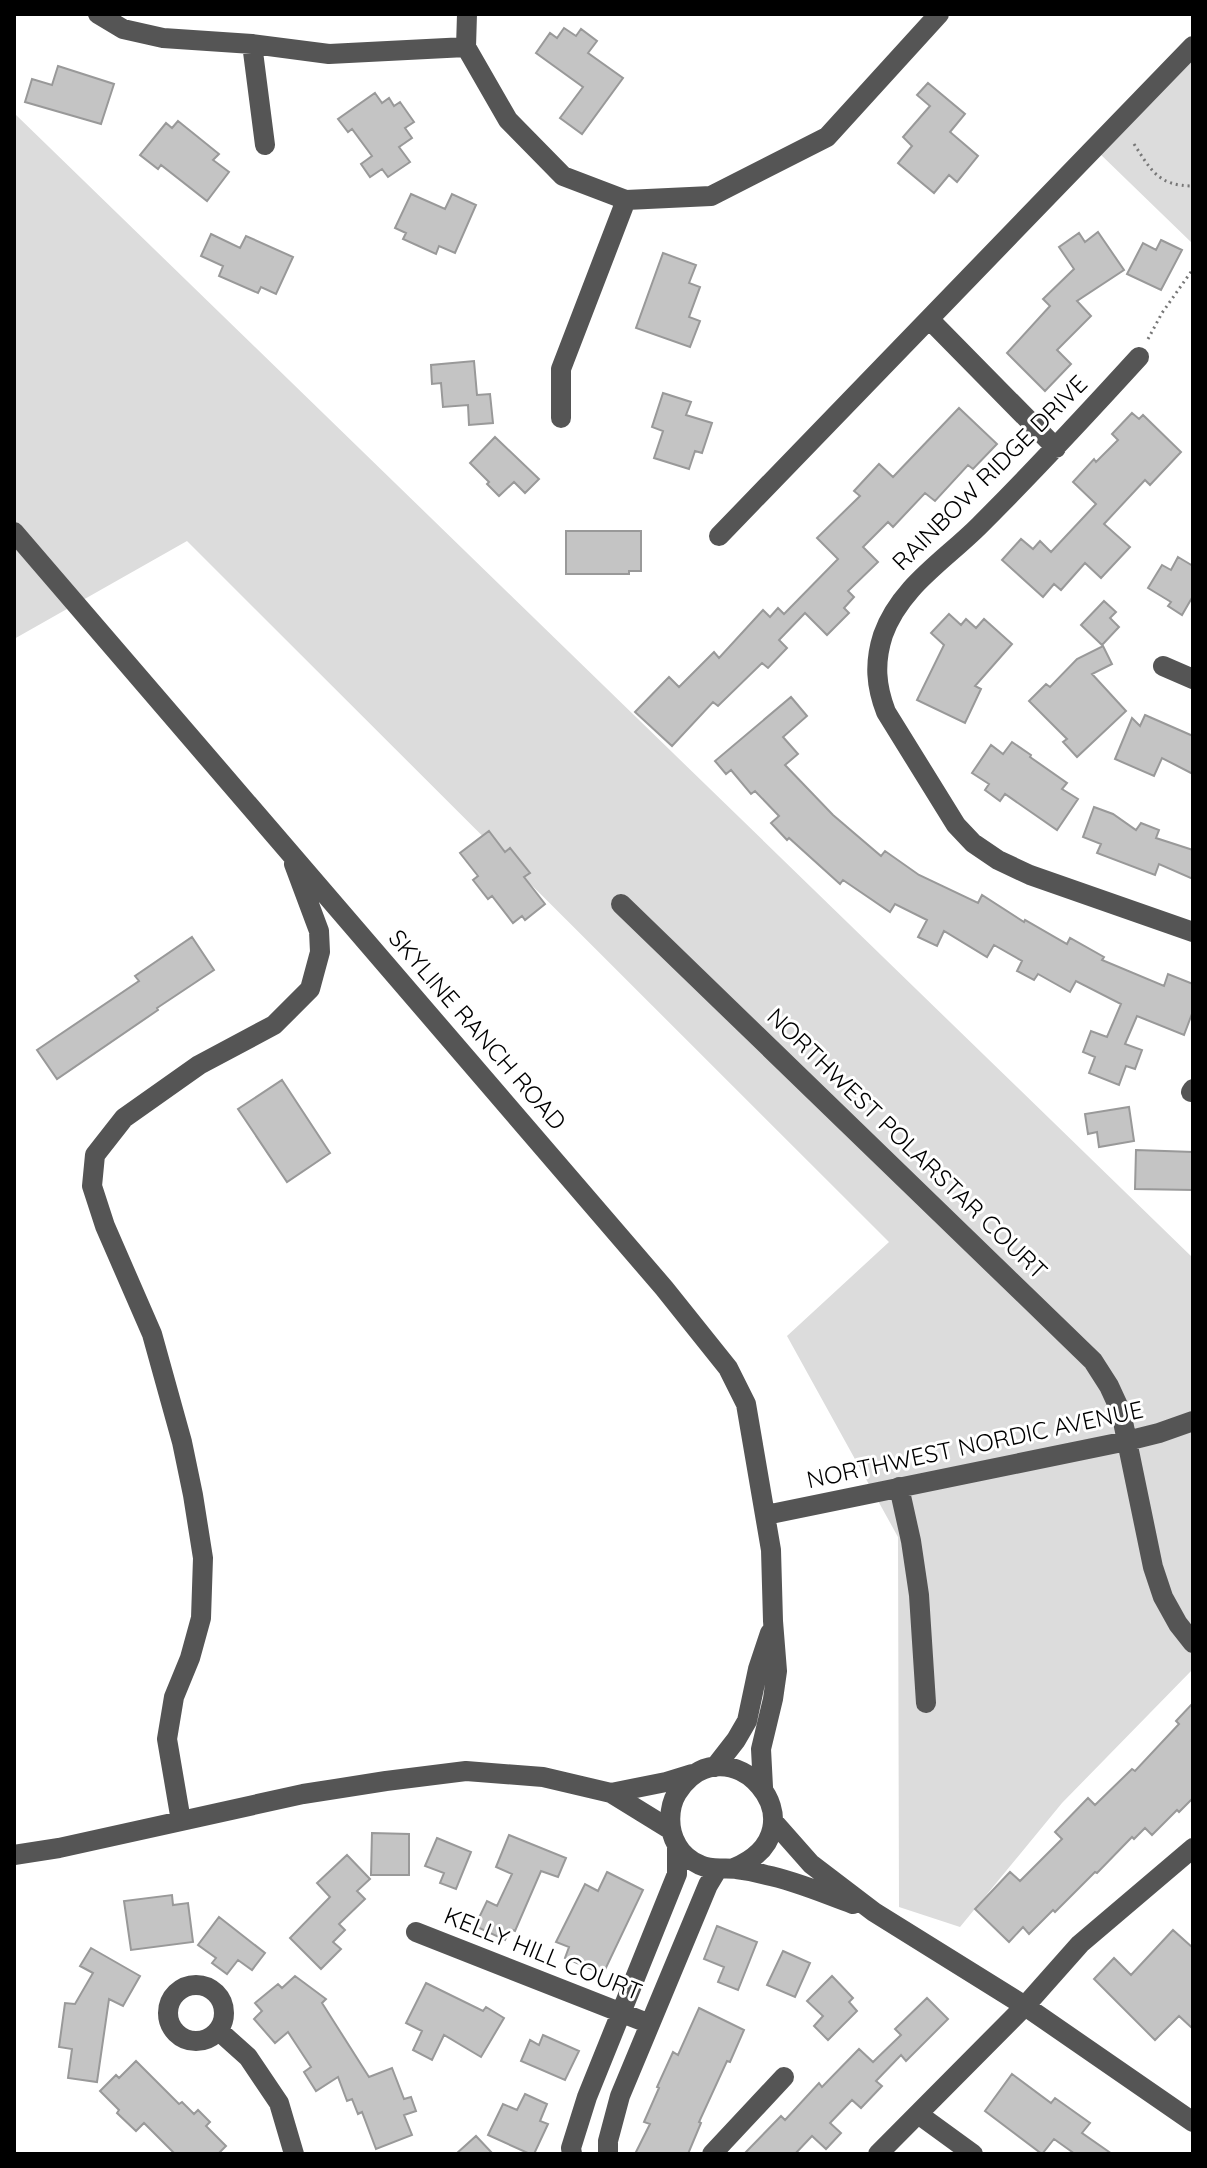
<svg xmlns="http://www.w3.org/2000/svg" width="1207" height="2168" font-family="Quicksand,sans-serif">
<style>
.green{fill:#dcdcdc}
.building{fill:#c4c4c4;stroke:#999;stroke-width:2}
.lines{fill:none;stroke-linecap:round;stroke-linejoin:round}
.path{stroke:#777;stroke-width:3;stroke-dasharray:2 4;stroke-linecap:butt}
.minor{stroke:#555;stroke-width:20}
.labels{text-anchor:middle;stroke-width:6;stroke-linejoin:round;paint-order:stroke}
.street-label{font-size:24px;fill:#000;stroke:#fff}
</style>
<rect width="100%" height="100%" fill="#fff"/>
<path class="green" d="M1193,51V244L1097,151Z
M14,113L1193,1258V1669L1062,1803L960,1927L899,1907L898,1537L787,1336L889,1242L187,541L14,639Z"/>
<path class="building" d="M564,28L576,36L581,29L597,41L588,53L623,78L582,134L560,118L583,87L536,53L550,33L557,38Z
M58,66L114,84L101,124L25,102L32,79L52,85Z
M928,83L965,114L950,132L978,156L957,182L949,175L934,193L898,163L912,146L903,137L930,106L917,95Z
M375,93L382,103L389,98L394,106L400,102L414,122L405,128L412,138L399,147L410,162L388,177L382,169L370,177L361,164L372,156L352,129L348,132L338,119Z
M178,121L219,154L213,160L229,172L207,201L161,165L158,169L140,155L166,123L172,128Z
M411,194L445,209L452,194L476,205L455,253L439,246L436,254L403,239L406,233L395,228Z
M1098,232L1124,270L1077,301L1091,316L1057,350L1071,364L1045,391L1007,353L1050,306L1043,299L1074,269L1059,247L1079,233L1085,242Z
M211,234L240,248L246,236L293,257L276,294L261,287L258,293L219,276L223,266L201,256Z
M1161,240L1182,250L1161,290L1127,274L1143,243L1156,250Z
M663,253L696,265L689,283L700,287L689,317L700,321L690,347L636,328Z
M474,361L477,395L490,394L493,423L469,425L468,405L443,407L441,383L432,384L431,365Z
M663,393L691,402L686,415L712,423L702,453L695,451L689,469L654,458L663,431L652,427Z
M959,408L997,444L973,469L968,465L935,501L925,493L893,527L888,522L863,547L878,562L848,591L854,597L844,608L849,613L827,635L805,613L779,640L787,648L768,668L762,663L718,706L713,702L672,746L635,712L669,677L679,687L714,652L719,658L763,610L770,617L778,608L784,614L838,559L817,538L860,496L854,491L879,464L893,477Z
M1132,413L1139,419L1143,415L1181,452L1150,485L1145,480L1104,524L1130,547L1101,578L1085,563L1061,590L1054,584L1043,597L1002,560L1021,539L1033,549L1040,541L1051,552L1096,504L1073,482L1094,459L1096,462L1118,440L1112,434Z
M495,437L539,479L525,493L514,482L499,496L487,484L489,482L470,463Z
M566,531H641V571H629V574H566Z
M1178,557L1193,566V596L1182,615L1168,606L1171,602L1148,588L1162,565L1171,570Z
M1104,601L1116,612L1110,618L1119,627L1102,645L1081,625Z
M949,614L961,625L966,619L976,628L984,619L1012,644L975,686L981,689L965,723L917,700L944,645L931,633Z
M1103,646L1112,664L1092,674L1126,711L1077,757L1063,742L1067,739L1029,701L1046,684L1050,687L1077,659Z
M791,697L807,716L783,737L798,754L785,765L833,815L881,856L885,851L919,875L978,903L982,895L1024,922L1025,920L1067,944L1070,938L1104,957L1102,960L1164,986L1168,974L1193,984V1011L1184,1035L1137,1016L1125,1044L1142,1050L1135,1069L1126,1066L1119,1085L1089,1073L1095,1057L1083,1052L1091,1031L1107,1037L1121,1004L1076,981L1070,992L1038,974L1034,980L1017,971L1022,961L994,945L987,957L944,931L937,946L918,937L927,920L895,904L890,912L843,880L840,884L789,838L787,840L771,823L779,816L755,791L751,794L731,770L726,774L715,761Z
M1145,715L1193,736V774L1162,758L1154,776L1115,759L1132,718L1140,726Z
M1012,742L1031,755L1030,757L1067,783L1062,789L1078,799L1057,830L1005,794L1000,801L985,790L989,784L972,773L991,745L1003,754Z
M1094,807L1113,814L1136,830L1141,823L1159,830L1156,838L1193,850V879L1159,864L1155,875L1097,853L1101,844L1083,837Z
M489,831L505,852L510,848L530,873L524,877L545,904L525,920L522,916L513,923L492,896L488,899L473,880L478,876L460,853Z
M192,937L214,970L157,1008L158,1010L57,1079L37,1050L139,981L135,976Z
M282,1080L330,1153L287,1182L238,1109Z
M1129,1107L1134,1141L1099,1147L1097,1132L1088,1134L1085,1114Z
M1136,1150L1193,1152V1190L1135,1189Z
M1193,1703V1798L1179,1812L1177,1810L1152,1835L1145,1828L1134,1839L1132,1837L1097,1873L1095,1872L1055,1912L1053,1910L1029,1934L1023,1927L1009,1942L975,1909L1010,1872L1020,1881L1062,1839L1055,1832L1088,1798L1095,1805L1132,1769L1135,1771L1179,1724L1176,1721Z
M372,1833L409,1834V1875H371Z
M509,1835L566,1858L558,1877L541,1871L515,1931L510,1929L505,1940L475,1926L487,1901L497,1906L512,1874L496,1867Z
M437,1838L471,1852L456,1889L440,1883L444,1873L425,1866Z
M347,1855L370,1879L357,1891L365,1899L339,1924L345,1930L333,1942L341,1949L321,1969L290,1938L330,1897L317,1883Z
M607,1872L643,1890L603,1974L565,1958L569,1947L556,1942L585,1884L598,1891Z
M172,1895L173,1905L188,1903L193,1942L131,1950L124,1901Z
M219,1917L265,1953L252,1970L238,1960L227,1974L212,1963L216,1958L198,1945Z
M717,1926L757,1942L738,1990L718,1982L724,1967L704,1959Z
M1173,1930L1193,1948V2029L1179,2016L1155,2040L1094,1979L1114,1958L1131,1975Z
M91,1948L140,1976L123,2006L109,1999L97,2082L68,2078L72,2049L59,2047L65,2003L75,2004L93,1973L80,1966Z
M783,1951L810,1963L795,1997L767,1985Z
M295,1976L326,1999L322,2003L369,2077L392,2068L404,2099L411,2097L416,2111L404,2115L412,2135L376,2149L362,2112L358,2114L352,2099L347,2101L338,2077L316,2091L304,2072L311,2067L288,2032L275,2043L254,2019L262,2011L255,2003L278,1984L282,1988Z
M832,1976L853,1998L849,2002L857,2011L828,2040L814,2026L823,2016L807,2001Z
M426,1983L483,2011L486,2007L504,2018L481,2057L444,2035L432,2060L413,2050L422,2031L406,2023Z
M927,1998L948,2019L906,2061L901,2055L876,2081L882,2086L861,2108L852,2100L830,2123L841,2133L826,2149L812,2136L795,2154H744L781,2116L785,2120L819,2083L822,2087L859,2049L873,2062L901,2035L895,2029Z
M699,2008L744,2030L730,2062L727,2061L699,2122L701,2123L688,2154H635L650,2124L644,2122L659,2088L657,2087L673,2052L678,2055Z
M543,2035L579,2051L565,2080L521,2061L530,2040L539,2045Z
M136,2061L179,2104L182,2102L194,2114L198,2110L210,2122L206,2126L226,2146L218,2154H175L144,2123L136,2131L117,2113L119,2110L100,2091L116,2075L119,2078Z
M1012,2074L1051,2103L1055,2098L1090,2123L1082,2133L1112,2154H1075L1054,2139L1042,2154L985,2111Z
M525,2094L547,2104L540,2121L548,2124L534,2154H530L488,2135L503,2104L517,2110Z
M476,2136L493,2154H456Z"/>
<g class="lines">
<path class="path" d="M1134,144C1151,170 1158,186 1193,186
M1148,339L1162,313L1193,269"/>
<path class="minor" d="M98,14L123,29L163,38L252,44L329,54L466,47
M467,14L466,47L508,120L563,176L626,200L711,196L827,137L939,14
M252,44L265,145
M929,319L1056,448
M1139,357C1087,414 1034,471 979,526C945,560 900,587 883,635C874,663 876,686 886,712L956,825L973,843L998,860L1030,875L1193,932
M561,418V369L626,200
M14,532L664,1288L728,1368L746,1404L771,1550L773,1621L777,1671L773,1699L761,1749L763,1787
M719,536L1193,46
M1163,666L1193,679
M621,904L1093,1361L1109,1386L1121,1412L1153,1567L1163,1597L1178,1624L1193,1643
M1191,1092L1193,1089
M899,1487L911,1541L919,1595L926,1703
M766,1515L1127,1441L1159,1433L1193,1421
M715,1767L736,1740L747,1721L758,1669L770,1633
M611,1793L666,1782L692,1774
M181,1821L167,1739L174,1697L190,1658L201,1618L203,1558L193,1495L182,1442L152,1334L105,1226L92,1186L95,1155L124,1118L199,1065L274,1025L310,989L320,952L319,931L294,864
M773,1821L811,1864L874,1912L1025,2006L1193,2122
M14,1855L59,1848L303,1794L386,1781L466,1771L543,1777L611,1793L671,1830
M734,1868C829,1828 727,1715 677,1793C668,1808 668,1830 677,1845C682,1854 691,1861 700,1865C712,1871 724,1867 736,1869C746,1870 756,1872 766,1875C796,1881 825,1894 853,1904
M416,1932L650,2024
M168 2013a28 28 0 1 1 56 0a28 28 0 1 1-56 0Z
M219,2031L248,2057L279,2103L294,2154
M918,2114L973,2154
M572,2154L571,2148L587,2097L677,1874V1845
M608,2154V2141L620,2096L708,1885L717,1870
M712,2154L784,2077
M878,2154L1025,2006L1080,1944L1193,1848"/>
</g>
<g class="labels">
<g class="street-label">
<text transform="translate(990 473) rotate(-45)" y="8">RAINBOW RIDGE DRIVE</text>
<text transform="translate(477 1030) rotate(49)" y="8">SKYLINE RANCH ROAD</text>
<text transform="translate(907 1144) rotate(44)" y="8">NORTHWEST POLARSTAR COURT</text>
<text transform="translate(975 1445) rotate(-12)" y="8">NORTHWEST NORDIC AVENUE</text>
<text transform="translate(543 1954) rotate(22)" y="8">KELLY HILL COURT</text>
</g>
</g>
<rect width="1207" height="2168" fill="none" stroke="#000000" stroke-width="32"/>
</svg>
